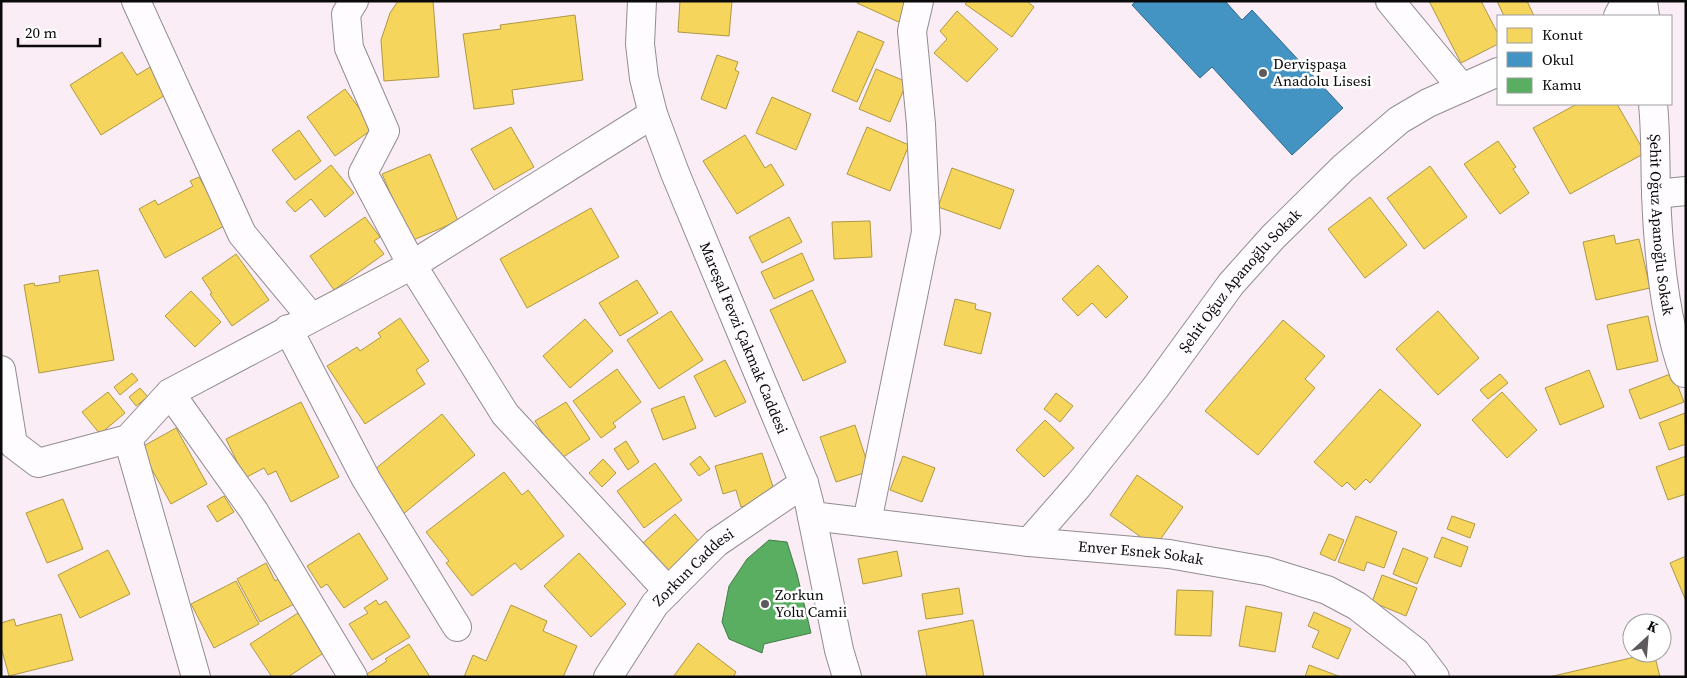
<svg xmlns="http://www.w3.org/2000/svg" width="1687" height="678" font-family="'Source Serif 4',serif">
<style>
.homes{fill:#f6d55c;stroke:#af9843}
.schools{fill:#4393c3;stroke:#326a8c}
.public{fill:#5aae61;stroke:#427d47}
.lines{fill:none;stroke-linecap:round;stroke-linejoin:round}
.minor-casing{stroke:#928c90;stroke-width:30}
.minor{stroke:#fefcfe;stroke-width:28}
.poi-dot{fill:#5e595d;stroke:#fff;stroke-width:2}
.labels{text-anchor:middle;stroke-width:5;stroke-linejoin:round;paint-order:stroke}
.poi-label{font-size:15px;fill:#0a0a0a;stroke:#fff;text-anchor:start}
.street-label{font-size:15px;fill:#0a0a0a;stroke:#fff}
</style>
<rect width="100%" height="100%" fill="#faedf6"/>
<path class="homes" d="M398,1H433L439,77L384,81L381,40L390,13Z
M680,1H732L729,36L678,32Z
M858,1H914L903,24L857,3Z
M968,1H1027L1034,7L1012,37L965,4Z
M1429,1H1481L1498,34V44L1461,63Z
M1497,1H1527L1534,16H1504Z
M957,11L998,49L967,82L934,53L947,39L940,31Z
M575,15L583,80L512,90L514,104L474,109L463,34L501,29L500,25Z
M858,31L884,42L857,102L832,91Z
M122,52L137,75L150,67L167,94L101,135L70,85Z
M717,55L738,62L735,70L739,72L726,109L701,99Z
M876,69L907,82L890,122L859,109Z
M345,89L374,128L335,156L307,117Z
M772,97L811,114L796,150L756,133Z
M1577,104H1617L1645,153L1570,194L1533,128Z
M511,127L534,167L494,190L471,149Z
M867,127L909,145L890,191L847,174Z
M299,130L321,161L295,180L272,150Z
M745,135L765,168L771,164L784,185L737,214L703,161Z
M1498,141L1516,167L1513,169L1529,193L1500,214L1464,164Z
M430,154L458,221L411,241L382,174Z
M331,165L354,193L325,217L311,199L295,212L286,202Z
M1430,166L1467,217L1424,249L1387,198Z
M952,168L1014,190L1000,229L938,207Z
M199,177L226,225L165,258L139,209L155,200L158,205L193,186L190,181Z
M1370,197L1407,245L1365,278L1328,229Z
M591,208L619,257L527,308L500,259Z
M365,217L380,237L374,241L384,254L334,290L310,256Z
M789,217L802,242L762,263L749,237Z
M870,221L872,257L834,259L832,222Z
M1614,235L1616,244L1639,239L1650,288L1596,300L1583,242Z
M802,253L814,280L774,299L761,272Z
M236,254L269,300L232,326L210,294L212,293L202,278Z
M1098,265L1128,297L1106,318L1092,303L1078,316L1062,299Z
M98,270L114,360L39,373L24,285L34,283L35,286L60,282L59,276Z
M637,280L658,313L620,336L599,303Z
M812,290L846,362L803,381L770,310Z
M191,291L221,322L195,347L165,316Z
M955,299L976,304L975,309L991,313L981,354L944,345Z
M671,311L703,360L659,389L627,340Z
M1438,311L1479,358L1438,395L1396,349Z
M1648,316L1658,361L1617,370L1607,325Z
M400,318L429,361L416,370L425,384L365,424L327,366L357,347L360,351L381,337L378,333Z
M585,319L613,351L570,388L543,356Z
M1283,320L1325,356L1305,379L1315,388L1258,455L1205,411Z
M725,360L746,402L715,417L694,376Z
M617,369L641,402L613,423L616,427L601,438L573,401Z
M1589,370L1604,407L1560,425L1545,388Z
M132,373L138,380L120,395L114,387Z
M1673,373L1684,402L1640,419L1629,390Z
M1500,374L1508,383L1488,399L1480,390Z
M140,388L148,397L136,406L129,397Z
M1380,389L1421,425L1370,483L1366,479L1355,490L1347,482L1342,487L1314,462Z
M108,392L125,413L100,434L82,412Z
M1502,392L1537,430L1507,458L1472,420Z
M1056,393L1073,406L1060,422L1044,409Z
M684,396L696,428L663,440L651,409Z
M301,402L339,477L291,502L276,471L268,475L264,468L245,478L226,439Z
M566,402L590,439L556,462L553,449L535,421Z
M1685,413L1686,444L1669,450L1659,423Z
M442,414L475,455L402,515L368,475Z
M1045,420L1074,448L1044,477L1016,450Z
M855,425L870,471L836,482L820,437Z
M176,428L207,484L171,504L140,448Z
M626,441L639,462L628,470L614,449Z
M762,453L776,496L741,507L736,490L723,494L715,466Z
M700,456L710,469L699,476L690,464Z
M903,456L935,468L922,502L890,490Z
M1686,456V494L1668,500L1656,467Z
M603,459L616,473L602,487L589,473Z
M655,463L682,500L644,528L617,491Z
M504,472L522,495L528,490L564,536L521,570L515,563L472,596L446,563L449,561L426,532Z
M1137,475L1183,507L1155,547L1110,515Z
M224,496L234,512L217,522L207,506Z
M63,499L83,549L47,563L26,513Z
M675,514L700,543L668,571L643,543Z
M1356,516L1397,532L1384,568L1367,562L1364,571L1338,562Z
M1452,516L1475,524L1470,538L1447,529Z
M359,533L388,579L344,608L327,584L321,588L307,566Z
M1329,534L1344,540L1335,561L1320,554Z
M1442,537L1468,547L1461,567L1434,557Z
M1403,548L1428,558L1417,584L1393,574Z
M108,550L130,594L80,618L58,575Z
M897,551L902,576L863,584L858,559Z
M579,553L626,604L591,637L544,586Z
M1686,556V601L1670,563Z
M266,563L275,581L282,577L296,603L260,622L237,579Z
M1382,575L1417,588L1406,616L1372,602Z
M236,581L259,624L214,648L191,604Z
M959,588L963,614L926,619L922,594Z
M1177,590L1213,591L1211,636L1175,635Z
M376,600L379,605L386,601L410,637L372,660L349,624L368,613L364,608Z
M511,605L547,621L543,631L577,646L563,677H464L473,655L486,661Z
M1246,606L1282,613L1275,652L1239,646Z
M1314,612L1351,629L1338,659L1312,647L1319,631L1308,626Z
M298,613L325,652L288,677H272L250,644Z
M61,614L73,660L9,676L1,647V623L14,619L16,626Z
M973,620L984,677H927L918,631Z
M698,643L736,672L733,677H673Z
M409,644L430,677H369L367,674L387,661L385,659Z
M1652,653H1654L1660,677H1549Z
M1309,665L1341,677H1305Z"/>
<path class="schools" d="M1136,1H1225L1242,20L1252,10L1343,108L1292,155L1212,67L1200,78L1132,5Z"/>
<path class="public" d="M769,540L787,542L797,574L811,633L764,644L762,653L729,639L722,622L729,586L747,559Z"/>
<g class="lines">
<defs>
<g id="minor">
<path d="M136,1L242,234L311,317"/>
<path d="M354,1L346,14L349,48L385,131L363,173L412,265L505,414L668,591"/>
<path id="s1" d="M642,1L640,44L644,78L653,114L675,173L804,483L809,502L839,650L847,677"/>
<path d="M1390,1L1462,88"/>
<path d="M1643,1L1645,16"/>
<path d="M1618,16L1626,1"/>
<path id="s2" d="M1653,104C1656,133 1655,163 1656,192C1658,251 1664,318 1684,373H1686"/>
<path d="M1656,194L1686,191"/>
<path d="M288,329L366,479L457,627"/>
<path d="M1,370L13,444L38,463L128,439L170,393L412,265L653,114"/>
<path d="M170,393L254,511L353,677"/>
<path d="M128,439L196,677"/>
<path id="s3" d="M812,516L1029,542L1169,554L1266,571L1327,590L1357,606L1416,652L1435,677"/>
<path d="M867,522L926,232L921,124L912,31L919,1"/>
<path id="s4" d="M1029,542L1078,486L1120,433L1156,387L1231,284L1273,237L1343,168L1399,120L1428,103L1498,72"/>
<path id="s5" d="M608,677L655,604L716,543L804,483"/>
</g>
</defs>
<use href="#minor" class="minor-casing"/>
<use href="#minor" class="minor"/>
</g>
<g class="poi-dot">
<circle cx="1263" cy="73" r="5"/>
<circle cx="765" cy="604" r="5"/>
</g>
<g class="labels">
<g class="poi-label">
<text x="1273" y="69">Dervişpaşa<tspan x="1273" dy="17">Anadolu Lisesi</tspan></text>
<text x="775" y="600">Zorkun<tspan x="775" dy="17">Yolu Camii</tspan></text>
</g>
<g class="street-label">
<text dy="5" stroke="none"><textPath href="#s2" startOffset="121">Şehit Oğuz Apanoğlu Sokak</textPath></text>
<text dy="5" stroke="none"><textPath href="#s4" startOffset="336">Şehit Oğuz Apanoğlu Sokak</textPath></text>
<text dy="5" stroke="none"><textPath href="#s1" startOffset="356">Mareşal Fevzi Çakmak Caddesi</textPath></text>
<text dy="5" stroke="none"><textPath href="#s3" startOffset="331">Enver Esnek Sokak</textPath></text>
<text dy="5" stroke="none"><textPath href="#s5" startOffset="140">Zorkun Caddesi</textPath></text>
</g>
</g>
<rect width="1687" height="678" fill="none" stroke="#0a0a0a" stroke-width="5"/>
<rect x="1497" y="15" width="175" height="90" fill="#ffffff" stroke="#9d9d9d"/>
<rect x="1507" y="28" width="25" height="15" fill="#f6d55c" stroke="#9d9d9d"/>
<text x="1542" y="40" font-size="15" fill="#0a0a0a">Konut</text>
<rect x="1507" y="52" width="25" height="15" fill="#4393c3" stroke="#9d9d9d"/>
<text x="1542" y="65" font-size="15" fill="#0a0a0a">Okul</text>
<rect x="1507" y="78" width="25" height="15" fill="#5aae61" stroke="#9d9d9d"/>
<text x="1542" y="90" font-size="15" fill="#0a0a0a">Kamu</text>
<g transform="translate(1647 638) rotate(26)"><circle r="24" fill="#ffffff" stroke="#9d9d9d"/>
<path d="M0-4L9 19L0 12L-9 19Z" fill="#5e595d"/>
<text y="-8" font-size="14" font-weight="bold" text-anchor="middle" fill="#0a0a0a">K</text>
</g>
<path d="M18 38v8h82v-8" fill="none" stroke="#0a0a0a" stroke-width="2.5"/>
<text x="25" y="38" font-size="15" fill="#0a0a0a" stroke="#ffffff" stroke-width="4" paint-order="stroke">20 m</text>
</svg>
